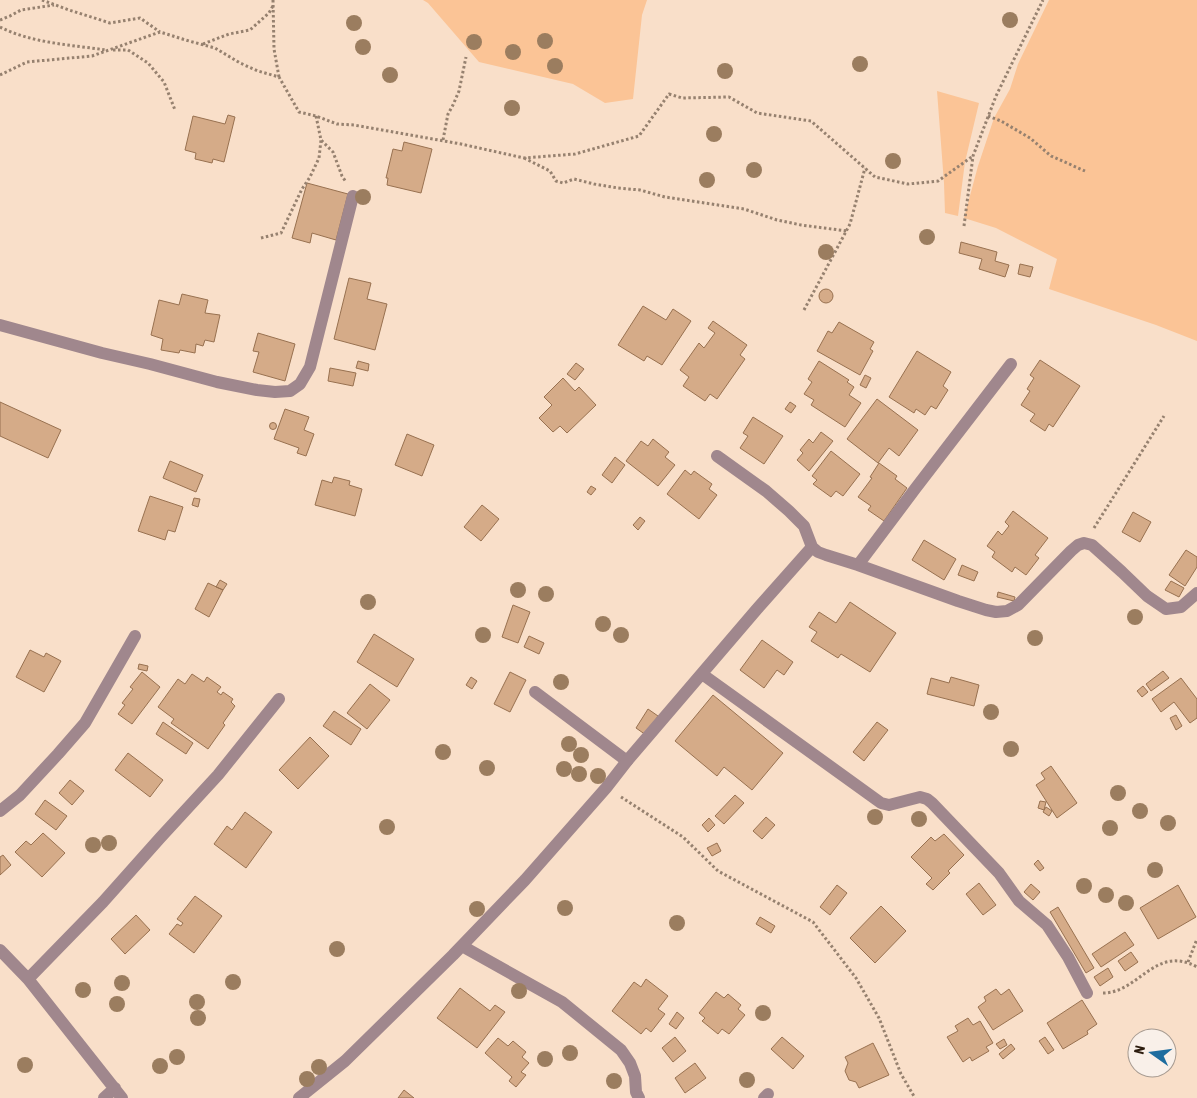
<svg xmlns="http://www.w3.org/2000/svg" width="1197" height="1098" font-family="'Asap Condensed',sans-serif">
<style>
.green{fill:#fbc496}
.building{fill:#d5ab88;stroke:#987150}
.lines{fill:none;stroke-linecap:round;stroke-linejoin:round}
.path{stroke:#96816f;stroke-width:3;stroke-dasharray:2.5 2.5;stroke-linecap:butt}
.service{stroke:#a0878d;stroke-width:12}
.minor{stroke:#a0878d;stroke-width:12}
.tree{fill:#9b7d5f}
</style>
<rect width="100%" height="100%" fill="#f9dfc9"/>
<path class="green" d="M423,0H647L642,15L633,99L605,103L573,84L479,62L428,3Z
M1049,0H1197V341L1156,325L1049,289L1057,259L996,228L964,218L978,166L994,118L1010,89L1018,64Z
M937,91L979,103L965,162L958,216L945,213L944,183Z"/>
<path class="building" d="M228,115L235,117L224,162L213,159L212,163L195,159L196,153L185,150L193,116L225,124Z
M404,142L432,149L421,193L387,185L388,178H386L393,149L402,151Z
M307,183L348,194L336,240L312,233L310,243L292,238Z
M961,242L997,252L995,261L1009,265L1005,277L979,269L982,259L959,253Z
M1020,264L1033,267L1030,277L1018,274Z
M349,278L371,283L367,299L387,304L375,350L334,339Z
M819 296a7 7 0 1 1 14 0a7 7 0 1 1-14 0Z
M182,294L208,300L205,313L220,315L214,342L205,340L203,346L196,344L195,353L180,350L179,353L161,350L163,339L151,335L159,300L179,305Z
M643,306L666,320L673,309L691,321L662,365L647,356L644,361L618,345Z
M713,321L747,345L740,355L745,359L717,399L710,394L705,401L683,386L689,377L680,370L699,343L704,348L715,333L708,328Z
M839,322L874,342L870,349L873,351L860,375L817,351L828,331L832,333Z
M258,333L295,344L285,381L253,372L259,352L253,351Z
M917,351L951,372L943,386L948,390L936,409L931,406L925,415L916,409L914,413L889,397Z
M1040,360L1080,386L1053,427L1049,424L1045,431L1030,421L1035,414L1021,405L1030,391L1027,389L1034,378L1030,375Z
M358,361L369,364L368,371L356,368Z
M819,361L849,380L847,382L854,387L849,395L861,403L845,427L811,405L814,400L804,394L812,382L808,379Z
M576,363L584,369L575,380L567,374Z
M330,368L356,373L353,386L328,381Z
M865,375L871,378L866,388L860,385Z
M563,378L575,391L579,387L596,405L567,433L560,426L553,432L539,418L552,405L544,397Z
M877,399L918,430L899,456L889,448L878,463L847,439Z
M0,402L61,430L48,458L0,436Z
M790,402L796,406L791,413L785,409Z
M285,409L309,417L304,430L314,434L306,456L297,453L299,448L274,439Z
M753,417L783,436L764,464L740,448L748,436L743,433Z
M269.5 426a3.5 3.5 0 1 1 7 0a3.5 3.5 0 1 1-7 0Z
M821,432L833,441L809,471L797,460L803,453L800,450L809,439L813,443Z
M407,434L434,445L422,476L395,465Z
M653,439L669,452L665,457L675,465L658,486L626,461L641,441L648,446Z
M831,451L860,474L843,496L836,491L831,497L813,484L817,480L812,476Z
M615,457L625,465L612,483L602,475Z
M170,461L203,475L196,492L163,478Z
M879,463L897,476L895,479L907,488L884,521L868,510L871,506L858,497L872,478L870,477Z
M685,470L691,475L694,471L712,484L709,489L717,495L699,519L667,494Z
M334,477L350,481L349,485L362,489L355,516L315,505L322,480L332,483Z
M591,486L596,489L591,495L587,492Z
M150,496L183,507L175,532L168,530L165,540L138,531Z
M194,498L200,499L198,507L192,505Z
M482,505L499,519L481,541L464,527Z
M1013,511L1048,538L1035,555L1039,558L1026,575L1015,567L1012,572L992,557L995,552L987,546L998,531L1002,535L1009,526L1005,522Z
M1133,512L1151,522L1140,542L1122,532Z
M640,517L645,521L638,530L633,525Z
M924,540L956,559L944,580L912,560Z
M1186,550L1197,557V567L1185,586L1169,575Z
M962,565L978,572L974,581L958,575Z
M220,580L227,584L223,590L216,587Z
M1171,581L1184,588L1179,597L1165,590Z
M208,583L223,590L209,617L195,609Z
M998,592L1015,597L1014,601L997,597Z
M850,602L896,633L870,672L841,654L838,658L811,641L817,632L809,627L819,612L836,623Z
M513,605L530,612L518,643L502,637Z
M374,634L414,659L397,687L357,662Z
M529,636L544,643L539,654L524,647Z
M762,640L793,662L784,675L777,670L764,688L740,670Z
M30,650L44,657L46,653L61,661L44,692L16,677Z
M139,664L148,666L147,671L138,669Z
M1163,671L1169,678L1151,691L1146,684Z
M142,672L160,687L132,724L118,714L125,705L122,703L133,689L130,687Z
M510,672L526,680L510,712L494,704Z
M192,674L204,682L207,677L221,687L217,692L221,695L223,692L233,699L231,702L235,706L223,723L225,725L208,749L171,723L174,719L158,707L178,679L185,684Z
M471,677L477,681L472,689L466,685Z
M951,677L979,685L974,706L927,694L931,678L949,683Z
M1181,678L1197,699V718L1190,723L1174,702L1161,712L1152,699Z
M370,684L390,700L367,729L347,713Z
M1143,686L1148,692L1142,697L1137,691Z
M713,695L783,753L752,790L724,767L717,776L675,741Z
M648,709L658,716L646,735L636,728Z
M334,711L361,729L351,745L323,726Z
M1176,715L1182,726L1176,730L1170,718Z
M163,722L193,743L186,754L156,734Z
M877,722L888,730L864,761L853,752Z
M310,737L329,756L298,789L279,770Z
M128,753L163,780L150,797L115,770Z
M1051,766L1077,803L1057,818L1036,785L1045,779L1041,773Z
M70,780L84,791L72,805L59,793Z
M735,795L744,803L724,824L715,816Z
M45,800L67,816L56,830L35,814Z
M1040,801L1046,802L1044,810L1038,808Z
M1046,807L1052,811L1049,816L1043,812Z
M245,812L272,832L246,868L214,844L227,826L232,830Z
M766,817L775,825L762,839L753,831Z
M709,818L715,825L708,832L702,825Z
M43,833L65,853L42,877L15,852L26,841L31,845Z
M944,834L964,855L948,871L950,873L933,890L926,884L932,878L911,857L931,837L935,841Z
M717,843L721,851L712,856L707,848Z
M3,855L11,865L0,875V857Z
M1038,860L1044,868L1040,871L1034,864Z
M979,883L996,905L983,915L966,894Z
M1031,884L1040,892L1033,900L1024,892Z
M837,885L847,893L830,915L820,907Z
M1178,885L1196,917L1158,939L1140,908Z
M195,896L222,916L194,953L169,934L177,924L181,926L183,923L177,919Z
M881,906L906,931L875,963L850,938Z
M1058,907L1094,968L1086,973L1050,912Z
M136,915L150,930L125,954L111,939Z
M760,917L775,926L771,933L756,924Z
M1125,932L1134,945L1101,967L1092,954Z
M1131,952L1138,962L1125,971L1118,961Z
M1108,968L1113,977L1100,986L1094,977Z
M646,979L668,996L658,1009L665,1014L651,1032L646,1028L641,1034L612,1011L634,982L641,987Z
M460,988L490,1011L495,1005L505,1012L477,1048L437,1018Z
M996,989L1001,995L1009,989L1023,1011L993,1030L978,1007L986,1001L984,997Z
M716,992L724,998L728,994L741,1005L738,1009L745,1015L729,1034L722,1029L718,1034L702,1021L705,1018L699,1013Z
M1082,1000L1097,1024L1087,1031L1088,1034L1063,1049L1047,1023Z
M677,1012L684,1018L676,1029L669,1024Z
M968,1018L973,1025L980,1021L993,1043L986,1047L989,1051L972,1061L970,1057L963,1062L947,1037L958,1031L955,1026Z
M675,1037L686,1051L673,1062L662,1048Z
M782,1037L804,1056L793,1069L771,1049Z
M1045,1037L1054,1050L1048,1054L1039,1041Z
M498,1038L508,1046L513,1041L526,1052L522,1057L529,1063L521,1072L526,1075L516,1087L509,1081L512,1077L485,1053Z
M1004,1039L1007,1045L1000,1049L996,1044Z
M873,1043L889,1075L859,1088L856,1082L849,1080L845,1071L848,1063L845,1057Z
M1011,1044L1015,1049L1003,1059L999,1054Z
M695,1063L706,1078L685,1093L675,1078Z
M404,1090L414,1098H398Z"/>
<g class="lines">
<path class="path" d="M42,0L69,10L110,23L140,18L160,32
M273,0L274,49L279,77
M0,20L10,16L21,10L54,5
M0,27C31,43 72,45 106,50
M203,44L229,34L250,30L269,13L274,4
M113,50H128L148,63L164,82L175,110
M0,75L27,62L92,56L160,32L189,41L215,48L240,63L258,71L279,77L299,112L316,116L337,124L354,125L461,144L524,158L575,154L639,136L669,94L682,98L729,97L757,113L811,121L875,177L908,184L938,181L973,156
M316,116L321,140L333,152L342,176L346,182
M988,116L1001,121L1030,138L1051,156L1085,171
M443,140L448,114L453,105L459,91L466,57
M524,158L550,171L556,181L563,183L574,179L594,184L618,188L640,190L665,197L744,209L777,220L801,225L847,231
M964,226L973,156L996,96L1043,0
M261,238L281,233L302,189L310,177L319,158L321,140
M804,310L850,224L865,168
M1094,528L1164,416
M621,797L683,837L718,871L813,922L856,978L879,1018L901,1074L915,1098
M1188,962L1197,939
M1103,993C1139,993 1155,944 1197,967"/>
<path class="service" d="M535,692L627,761"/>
<path class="minor" d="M0,325L102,353L150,364L217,382L257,390L275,392L290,391L300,384L310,367L353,196
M717,456L766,491L789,511L804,526L812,547L818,552L826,555L858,565L958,601L986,610L996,612L1007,611L1018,605L1071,551L1078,545L1084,543L1092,545L1122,572L1147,596L1166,609L1181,607L1197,593
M858,565L915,489L1011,364
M702,674L881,803L889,805L920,797L927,799L932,803L999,873L1019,901L1047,925L1068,957L1087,993
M0,811L20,795L58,754L85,723L135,636
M462,946L562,1002L621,1050L630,1063L635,1076L636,1092L639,1098
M0,950L28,979L122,1098
M28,979L103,902L160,838L218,775L279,699
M104,1098L115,1088
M299,1098L345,1061L453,955L525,880L606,788L627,761L757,609L812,547
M764,1098L768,1094"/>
</g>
<g class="tree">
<circle cx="1010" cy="20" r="8"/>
<circle cx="354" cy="23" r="8"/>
<circle cx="545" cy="41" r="8"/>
<circle cx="474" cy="42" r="8"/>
<circle cx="363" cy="47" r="8"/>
<circle cx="513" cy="52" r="8"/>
<circle cx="860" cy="64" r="8"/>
<circle cx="555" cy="66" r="8"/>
<circle cx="725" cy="71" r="8"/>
<circle cx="390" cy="75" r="8"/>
<circle cx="512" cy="108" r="8"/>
<circle cx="714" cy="134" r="8"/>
<circle cx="893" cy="161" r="8"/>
<circle cx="754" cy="170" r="8"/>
<circle cx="707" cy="180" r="8"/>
<circle cx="363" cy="197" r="8"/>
<circle cx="927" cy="237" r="8"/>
<circle cx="826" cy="252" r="8"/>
<circle cx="518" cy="590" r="8"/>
<circle cx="546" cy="594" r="8"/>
<circle cx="368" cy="602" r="8"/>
<circle cx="1135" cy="617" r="8"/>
<circle cx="603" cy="624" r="8"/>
<circle cx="483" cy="635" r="8"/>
<circle cx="621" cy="635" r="8"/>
<circle cx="1035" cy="638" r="8"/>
<circle cx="561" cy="682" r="8"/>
<circle cx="991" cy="712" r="8"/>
<circle cx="569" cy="744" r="8"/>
<circle cx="1011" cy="749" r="8"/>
<circle cx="443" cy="752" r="8"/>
<circle cx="581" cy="755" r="8"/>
<circle cx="487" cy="768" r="8"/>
<circle cx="564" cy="769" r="8"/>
<circle cx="579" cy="774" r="8"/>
<circle cx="598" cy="776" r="8"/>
<circle cx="1118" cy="793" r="8"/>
<circle cx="1140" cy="811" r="8"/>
<circle cx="875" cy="817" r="8"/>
<circle cx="919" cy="819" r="8"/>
<circle cx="1168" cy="823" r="8"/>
<circle cx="387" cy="827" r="8"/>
<circle cx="1110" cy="828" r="8"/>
<circle cx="109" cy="843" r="8"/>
<circle cx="93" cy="845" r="8"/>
<circle cx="1155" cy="870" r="8"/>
<circle cx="1084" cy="886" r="8"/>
<circle cx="1106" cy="895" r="8"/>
<circle cx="1126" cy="903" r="8"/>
<circle cx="565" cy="908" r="8"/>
<circle cx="477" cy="909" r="8"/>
<circle cx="677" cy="923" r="8"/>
<circle cx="337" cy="949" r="8"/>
<circle cx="233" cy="982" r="8"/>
<circle cx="122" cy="983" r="8"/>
<circle cx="83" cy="990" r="8"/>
<circle cx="519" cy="991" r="8"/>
<circle cx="197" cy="1002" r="8"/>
<circle cx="117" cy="1004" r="8"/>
<circle cx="763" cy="1013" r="8"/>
<circle cx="198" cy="1018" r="8"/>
<circle cx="570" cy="1053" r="8"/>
<circle cx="177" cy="1057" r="8"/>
<circle cx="545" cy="1059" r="8"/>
<circle cx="25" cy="1065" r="8"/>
<circle cx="160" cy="1066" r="8"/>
<circle cx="319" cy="1067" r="8"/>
<circle cx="307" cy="1079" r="8"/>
<circle cx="747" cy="1080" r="8"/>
<circle cx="614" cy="1081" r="8"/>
</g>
<g transform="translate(1152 1053) rotate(284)"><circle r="24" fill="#f9f0e9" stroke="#a79b91"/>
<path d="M0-4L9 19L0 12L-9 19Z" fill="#1e6d9f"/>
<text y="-8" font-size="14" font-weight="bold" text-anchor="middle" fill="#2c1c0e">N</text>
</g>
</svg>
